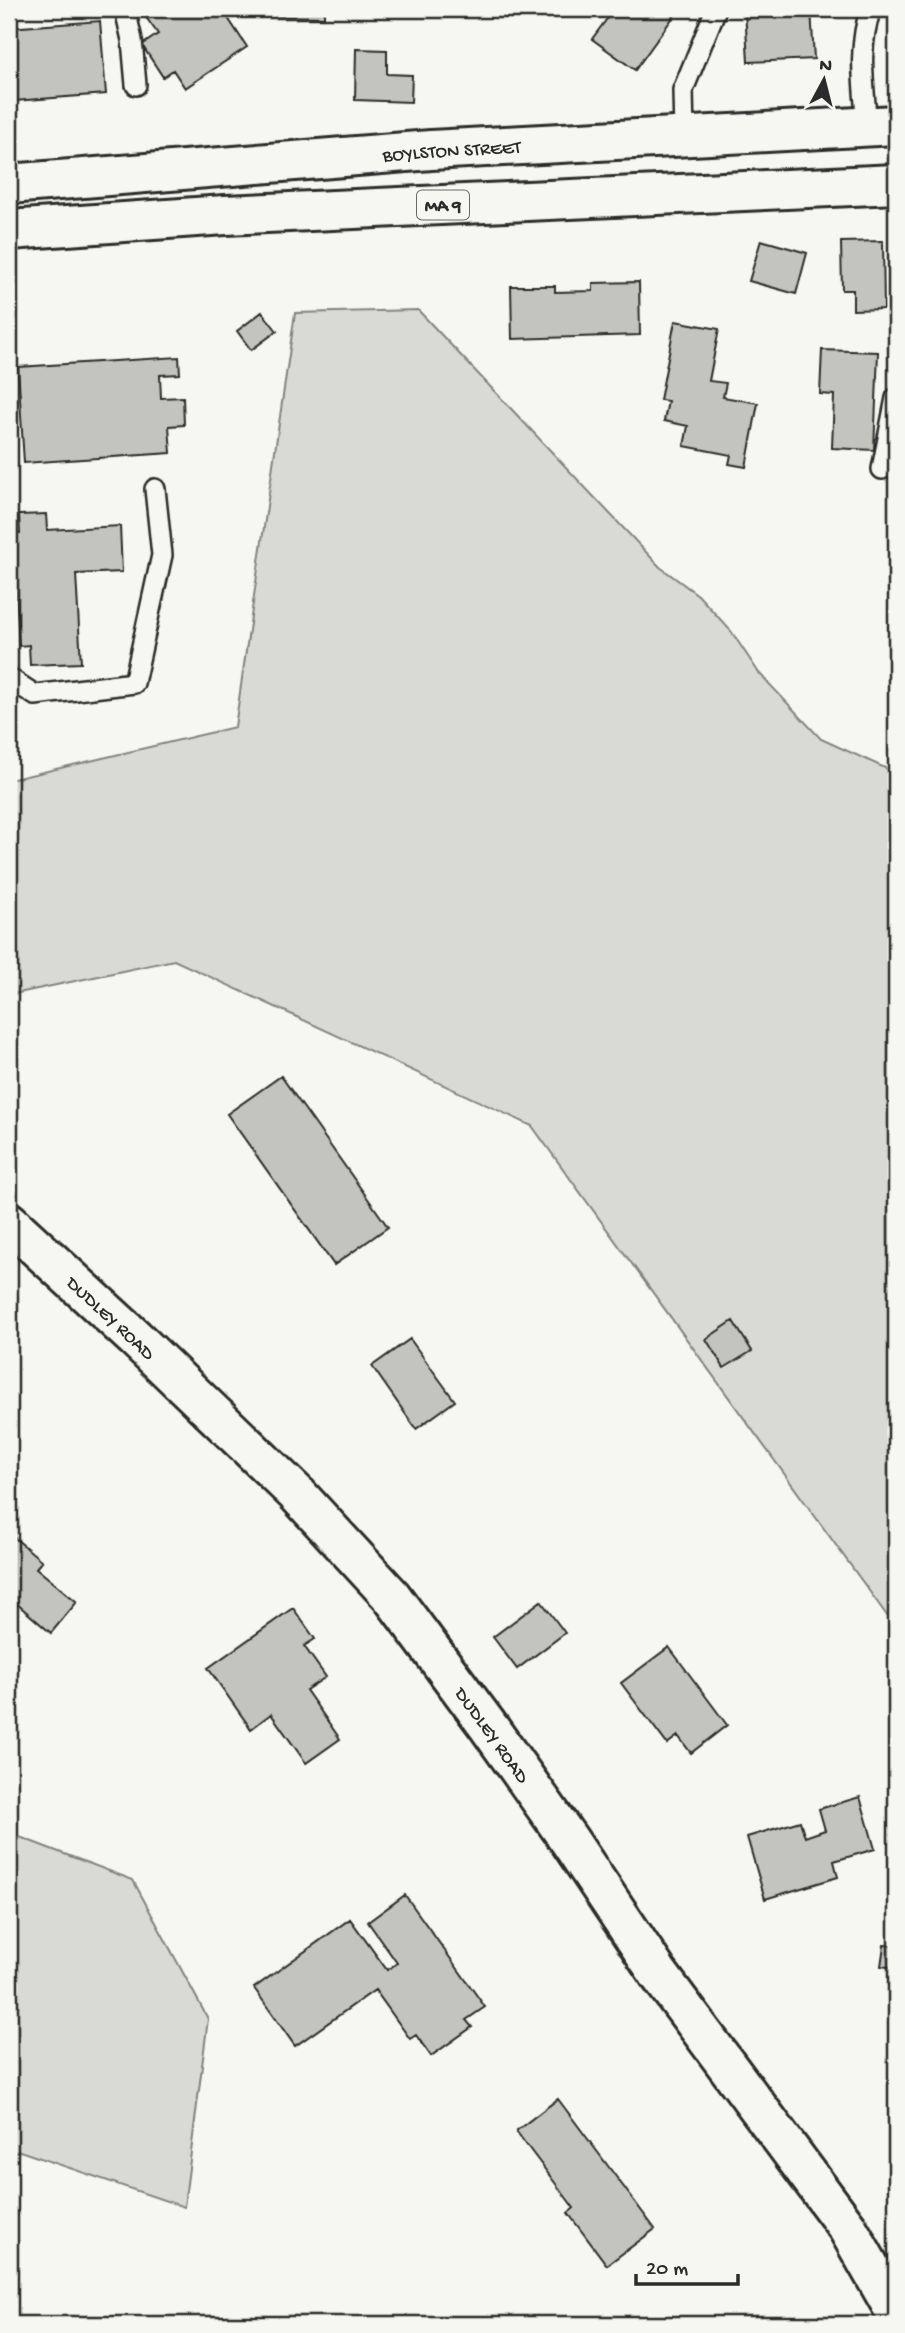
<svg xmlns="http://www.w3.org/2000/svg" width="905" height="2333" font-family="'Gochi Hand',sans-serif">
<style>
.green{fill:#d9d9d5;stroke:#828280;stroke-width:2}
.building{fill:#c3c3c0;stroke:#2b2b2b;stroke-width:2}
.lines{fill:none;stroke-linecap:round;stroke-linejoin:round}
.lane-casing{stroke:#2b2b2b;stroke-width:24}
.secondary-casing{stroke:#2b2b2b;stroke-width:44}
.highway-casing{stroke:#2b2b2b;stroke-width:44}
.lane{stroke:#f6f6f2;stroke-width:19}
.secondary{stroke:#f6f6f2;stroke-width:38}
.highway{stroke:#f6f6f2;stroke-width:38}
.labels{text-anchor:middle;stroke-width:7;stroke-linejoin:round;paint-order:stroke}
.shield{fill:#f6f6f2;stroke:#686867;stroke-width:2}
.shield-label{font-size:18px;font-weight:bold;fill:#2b2b2b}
.street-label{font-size:19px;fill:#2b2b2b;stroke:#f6f6f2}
</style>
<rect width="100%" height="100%" fill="#f6f6f2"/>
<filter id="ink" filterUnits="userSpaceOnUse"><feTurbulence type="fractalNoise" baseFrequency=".0143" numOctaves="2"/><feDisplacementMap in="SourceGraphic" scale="14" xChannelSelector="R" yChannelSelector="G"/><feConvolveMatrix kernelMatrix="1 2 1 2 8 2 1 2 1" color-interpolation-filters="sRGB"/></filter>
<g filter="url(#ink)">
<path class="green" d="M418,310L660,567L698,595L731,631L759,673L821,739L896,773V1628L532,1126L174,960L9,995V780L235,727L295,313Z
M9,1833L133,1880L208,2019L184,2207L20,2151L9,2154Z"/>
<path class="building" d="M140,9H222L247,47L185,88L173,70L163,77L142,45L158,34Z
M260,9H324V17L260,16Z
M442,9H486V13L442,12Z
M600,9H679L635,70L592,39L609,16Z
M745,9H811L814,59L748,62Z
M100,21L106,94L14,101L15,115H9V28Z
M356,49L387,50V74L412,75L411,102L355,100Z
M761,240L807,253L796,294L749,281Z
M883,241L884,309L853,310V290H842L841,242Z
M639,282L640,335L512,339L511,286H555V292L593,291V283Z
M262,312L277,331L251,350L237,331Z
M675,321L719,329L709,381L726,383L723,397L758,403L746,467L729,464L731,455L684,446L688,426L664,421L668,401L660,400Z
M822,350L878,352L874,450L832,448L834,395L820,394Z
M179,357L180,374L160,375L161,398L183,397L184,425L169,426L171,453L24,463L18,367Z
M46,514L47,530L120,526L122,572L76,574L81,663L30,665L29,645L19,646L13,533H20L19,515Z
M281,1076L388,1227L334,1265L227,1114Z
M733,1321L752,1351L724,1368L706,1339Z
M410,1339L455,1401L416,1429L372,1366Z
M9,1533L42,1561L36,1568L77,1602L51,1633L9,1597Z
M541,1601L565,1633L517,1669L493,1637Z
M293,1608L315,1639L304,1646L326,1677L306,1690L340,1739L306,1763L271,1714L251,1729L208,1668Z
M669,1647L727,1725L691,1753L678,1736L667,1744L621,1683Z
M860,1797L875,1849L834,1861L838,1877L765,1899L747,1837L800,1821L805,1837L825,1830L819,1809Z
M405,1895L485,2007L466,2020L472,2027L431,2056L416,2035L410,2039L375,1990L295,2046L254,1988L350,1919L387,1970L397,1963L368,1922Z
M884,1945L896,1946V1971L894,1968L881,1966Z
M558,2099L655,2229L607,2265L568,2213L574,2208L516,2131Z"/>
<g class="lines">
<defs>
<path id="lane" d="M125,9L132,40L136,85
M867,127C864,87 857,47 871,9
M684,136L683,90L716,9
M882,469L896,398
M9,678L35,695L134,683L162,555L155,489"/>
<g id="secondary">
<path id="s1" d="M9,1222L135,1338L297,1494L392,1597L488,1726L569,1840L658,1973L847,2227L896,2313"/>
</g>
<g id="highway">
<path id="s2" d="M9,184L431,150L896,125"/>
<path d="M9,230L225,215L896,184"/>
</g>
</defs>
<use href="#lane" class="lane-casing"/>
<use href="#secondary" class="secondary-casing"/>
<use href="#highway" class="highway-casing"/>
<use href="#lane" class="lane"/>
<use href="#secondary" class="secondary"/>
<use href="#highway" class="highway"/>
</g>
</g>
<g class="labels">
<rect class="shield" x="417" y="190.5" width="52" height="29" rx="5"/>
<g class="shield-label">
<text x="443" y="211">MA 9</text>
</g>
<g class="street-label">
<text dy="7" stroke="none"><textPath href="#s2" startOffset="444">BOYLSTON STREET</textPath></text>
<text dy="7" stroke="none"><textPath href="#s1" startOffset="140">DUDLEY ROAD</textPath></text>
<text dy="7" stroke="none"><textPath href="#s1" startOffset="707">DUDLEY ROAD</textPath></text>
</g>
</g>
<rect width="905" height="2333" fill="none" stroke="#f6f6f2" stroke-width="35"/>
<rect x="18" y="18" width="870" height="2298" fill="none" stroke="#2b2b2b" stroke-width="2.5" filter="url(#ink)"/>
<g transform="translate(824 80) rotate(7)" stroke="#f6f6f2" stroke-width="5" paint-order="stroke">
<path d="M0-5L12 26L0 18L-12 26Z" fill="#2b2b2b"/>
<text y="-10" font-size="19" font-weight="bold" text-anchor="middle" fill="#2b2b2b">N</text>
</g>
<path d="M636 2274v10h102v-10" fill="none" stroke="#2b2b2b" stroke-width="3.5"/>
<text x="646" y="2274" font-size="21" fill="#2b2b2b" stroke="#f6f6f2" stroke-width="5" paint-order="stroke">20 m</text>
</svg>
